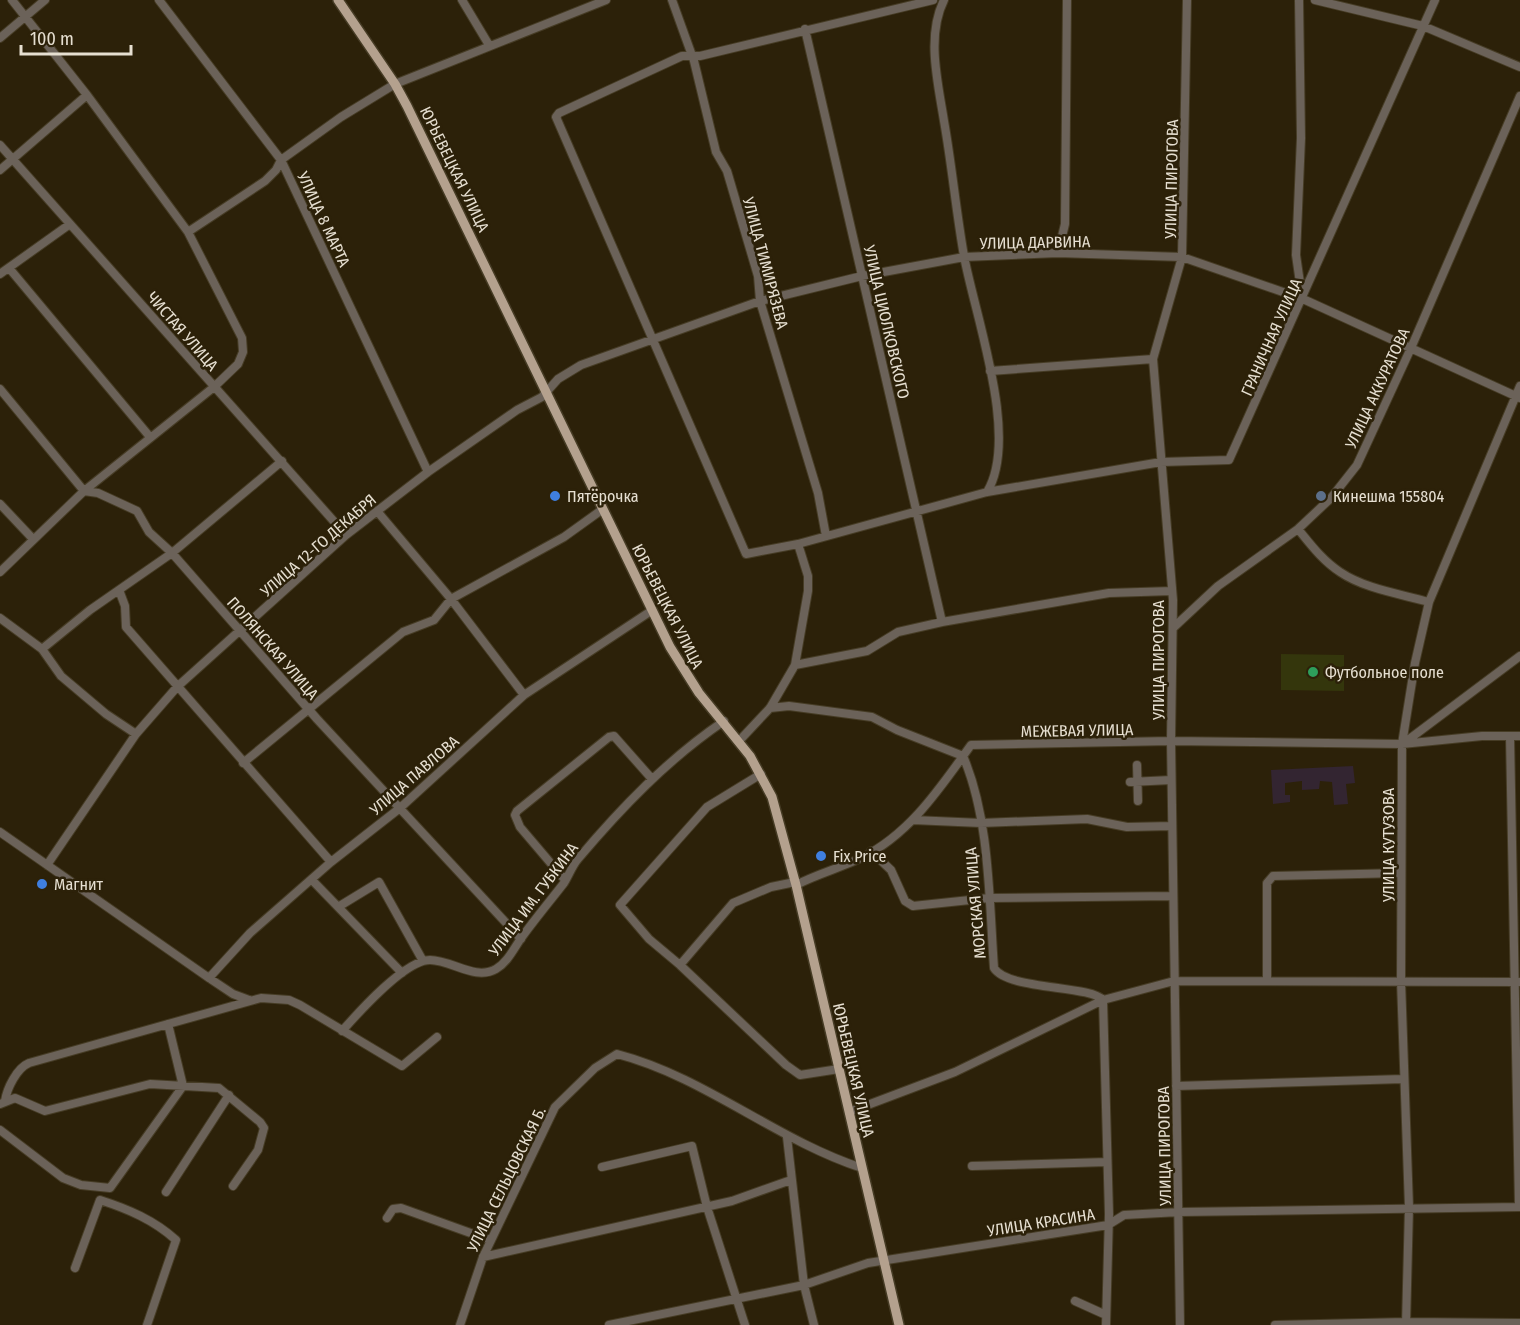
<svg xmlns="http://www.w3.org/2000/svg" width="1520" height="1325" font-family="'Fira Sans Condensed',sans-serif">
<style>
.education{fill:#332531}
.green{fill:#34360c}
.lines{fill:none;stroke-linecap:round;stroke-linejoin:round}
.minor-casing{stroke:#463c25;stroke-width:10}
.major-casing{stroke:#463c25;stroke-width:12}
.minor{stroke:#6b6259;stroke-width:8}
.major{stroke:#b4a18e;stroke-width:9}
.shop-dot{fill:#3f7fe0;stroke:#2c2109;stroke-width:2}
.service-dot{fill:#5c6f8a;stroke:#2c2109;stroke-width:2}
.leisure-dot{fill:#2e9e5b;stroke:#2c2109;stroke-width:2}
.labels{text-anchor:middle;stroke-width:5;stroke-linejoin:round;paint-order:stroke}
.street-label{font-size:16px;fill:#e6dfd1;stroke:#2c2109}
.poi-label{font-size:16px;fill:#e6dfd1;stroke:#2c2109;text-anchor:start}
</style>
<rect width="100%" height="100%" fill="#2c2109"/>
<path class="education" d="M1353,766L1355,783L1346,784L1348,804L1334,805L1332,782L1320,781L1319,789L1302,790V781L1285,783V795H1290V802L1273,804L1271,770Z"/>
<path class="green" d="M1281,654L1344,655V691L1281,690Z"/>
<g class="lines">
<defs>
<path id="minor" d="M159,0L281,160L428,472
M462,0L489,45
M672,0L694,61L716,152L727,171L758,276L760,301L818,493L826,536
M933,0L700,56H682L559,113L556,117L746,554L798,544L987,492L1161,462L1229,460L1435,0
M944,0C926,36 938,83 944,121C952,166 956,211 964,256C975,316 1020,438 987,492
M1299,0L1301,138L1296,255L1302,297
M1315,0L1423,26L1520,67
M805,29L942,622
M0,38L45,0
M0,145L346,535
M0,170L87,95
M188,232L265,181L276,170L281,160L341,117L395,84L606,0
M1058,253L1065,224L1067,0
M9,268L150,437
M0,274L70,224
M990,371L1153,359
M0,389L84,491L98,493L137,511L149,532L172,553L317,719L521,939
M0,504L33,539
M377,511L451,599L524,695
M1298,529C1311,545 1323,561 1340,572C1365,589 1401,594 1429,602
M0,572L84,491L214,387L238,364L243,352L242,338L188,232L87,95L12,0
M119,590L125,606L126,627L331,862
M0,618L42,649L61,676L106,714L136,734
M1173,628L1218,586L1298,529L1331,498L1357,465L1411,348L1520,96
M42,649L90,610L172,553L282,461
M795,665L867,651L898,632L942,622L1109,593L1172,591
M770,708L789,706L872,717L897,730L963,756C990,819 989,900 994,968C1007,990 1090,985 1103,1000
M1510,737L1519,1207
M739,741L770,708L795,665L808,591V576L798,544
M1404,743L1520,656
M243,763L403,632L434,620L451,599L564,537L603,509
M1137,765L1138,801
M761,774L707,807L620,905L649,939L680,965L786,1065L800,1075L839,1069
M1130,782L1171,780
M913,820L981,823L1087,819L1127,827L1172,826
M0,832L209,978L233,994L249,1000
M871,851L891,870L905,901L913,906L989,898L1173,896
M47,865L136,734L177,687L346,535L428,472L517,410L542,397L558,379L581,365L760,301L862,276L964,257L1058,253L1182,257L1303,299L1520,398
M312,880L402,973
M565,880L520,827L515,815L517,811L609,737L614,736L652,779
M796,885C817,874 840,868 861,858C910,834 940,788 971,745L1171,741L1402,744L1482,736H1520
M338,907L379,882L423,961
M680,965L733,903L771,887L795,882
M209,978L250,933L331,862L400,808L524,695L651,611
M1267,981V883L1273,876L1401,873
M1103,1000L1109,1214L1106,1325
M342,1031C358,1013 405,960 430,960C452,960 475,981 496,969C508,962 514,948 522,937C535,919 550,901 564,883C569,875 572,866 578,859C621,808 668,759 724,721
M1176,1086L1403,1079
M5,1101C7,1088 17,1068 29,1063L261,998L289,1000L300,1005L402,1066L437,1037
M0,1104L15,1098L45,1111L150,1084L219,1088L260,1122L264,1128L258,1150L233,1186
M849,1112L955,1072L1103,1000L1174,981L1520,982
M0,1130L63,1178L81,1185L110,1188L183,1086L168,1024
M787,1137L804,1285L814,1325
M972,1166L1107,1162
M602,1167L692,1146L707,1207L745,1325
M166,1192L229,1095
M387,1218L393,1209L401,1208L490,1240
M483,1257L732,1201L791,1180
M75,1268L100,1200C128,1209 154,1220 176,1240L147,1325
M1075,1301L1106,1315
M460,1325L483,1257L555,1107L595,1068L617,1054C705,1077 776,1140 862,1168
M609,1325L804,1285L868,1263L1108,1225L1124,1215L1179,1212L1520,1207
M1180,1325L1171,741L1173,600L1153,359L1182,257L1187,0
M1275,1325L1406,1322L1520,1323
M1406,1325L1409,1207L1401,981L1402,744L1415,663L1429,602L1520,386"/>
<path id="major" d="M338,0L395,84L407,106L670,647L699,693L750,756L772,797L796,885L899,1325"/>
</defs>
<use href="#minor" class="minor-casing"/>
<use href="#major" class="major-casing"/>
<use href="#minor" class="minor"/>
<use href="#major" class="major"/>
</g>
<g class="shop-dot">
<circle cx="555" cy="496" r="6"/>
<circle cx="821" cy="856" r="6"/>
<circle cx="42" cy="884" r="6"/>
</g>
<circle class="service-dot" cx="1321" cy="496" r="6"/>
<circle class="leisure-dot" cx="1313" cy="672" r="6"/>
<g class="labels">
<g class="street-label">
<text transform="translate(455 169) rotate(64)" y="6">ЮРЬЕВЕЦКАЯ УЛИЦА</text>
<text transform="translate(1171 179) rotate(-89)" y="6">УЛИЦА ПИРОГОВА</text>
<text transform="translate(324 219) rotate(65)" y="6">УЛИЦА 8 МАРТА</text>
<text transform="translate(1035 242) rotate(-1)" y="6">УЛИЦА ДАРВИНА</text>
<text transform="translate(766 263) rotate(75)" y="6">УЛИЦА ТИМИРЯЗЕВА</text>
<text transform="translate(887 322) rotate(77)" y="6">УЛИЦА ЦИОЛКОВСКОГО</text>
<text transform="translate(183 331) rotate(49)" y="6">ЧИСТАЯ УЛИЦА</text>
<text transform="translate(1271 337) rotate(-66)" y="6">ГРАНИЧНАЯ УЛИЦА</text>
<text transform="translate(1377 388) rotate(-65)" y="6">УЛИЦА АККУРАТОВА</text>
<text transform="translate(318 545) rotate(-41)" y="6">УЛИЦА 12-ГО ДЕКАБРЯ</text>
<text transform="translate(668 606) rotate(63)" y="6">ЮРЬЕВЕЦКАЯ УЛИЦА</text>
<text transform="translate(273 648) rotate(49)" y="6">ПОЛЯНСКАЯ УЛИЦА</text>
<text transform="translate(1158 660) rotate(-90)" y="6">УЛИЦА ПИРОГОВА</text>
<text transform="translate(1077 730) rotate(-1)" y="6">МЕЖЕВАЯ УЛИЦА</text>
<text transform="translate(414 775) rotate(-41)" y="6">УЛИЦА ПАВЛОВА</text>
<text transform="translate(1388 845) rotate(-90)" y="6">УЛИЦА КУТУЗОВА</text>
<text transform="translate(533 899) rotate(-53)" y="6">УЛИЦА ИМ. ГУБКИНА</text>
<text transform="translate(975 903) rotate(-95)" y="6">МОРСКАЯ УЛИЦА</text>
<text transform="translate(854 1070) rotate(77)" y="6">ЮРЬЕВЕЦКАЯ УЛИЦА</text>
<text transform="translate(1164 1146) rotate(-91)" y="6">УЛИЦА ПИРОГОВА</text>
<text transform="translate(506 1179) rotate(-64)" y="6">УЛИЦА СЕЛЬЦОВСКАЯ Б.</text>
<text transform="translate(1041 1222) rotate(-9)" y="6">УЛИЦА КРАСИНА</text>
</g>
<g class="poi-label">
<text x="567" y="502">Пятёрочка</text>
<text x="1333" y="502">Кинешма 155804</text>
<text x="1325" y="678">Футбольное поле</text>
<text x="833" y="862">Fix Price</text>
<text x="54" y="890">Магнит</text>
</g>
</g>
<path d="M21 45v9h110v-9" fill="none" stroke="#e6dfd1" stroke-width="3"/>
<text x="30" y="45" font-size="18" fill="#e6dfd1" stroke="#2c2109" stroke-width="4.5" paint-order="stroke">100 m</text>
</svg>
